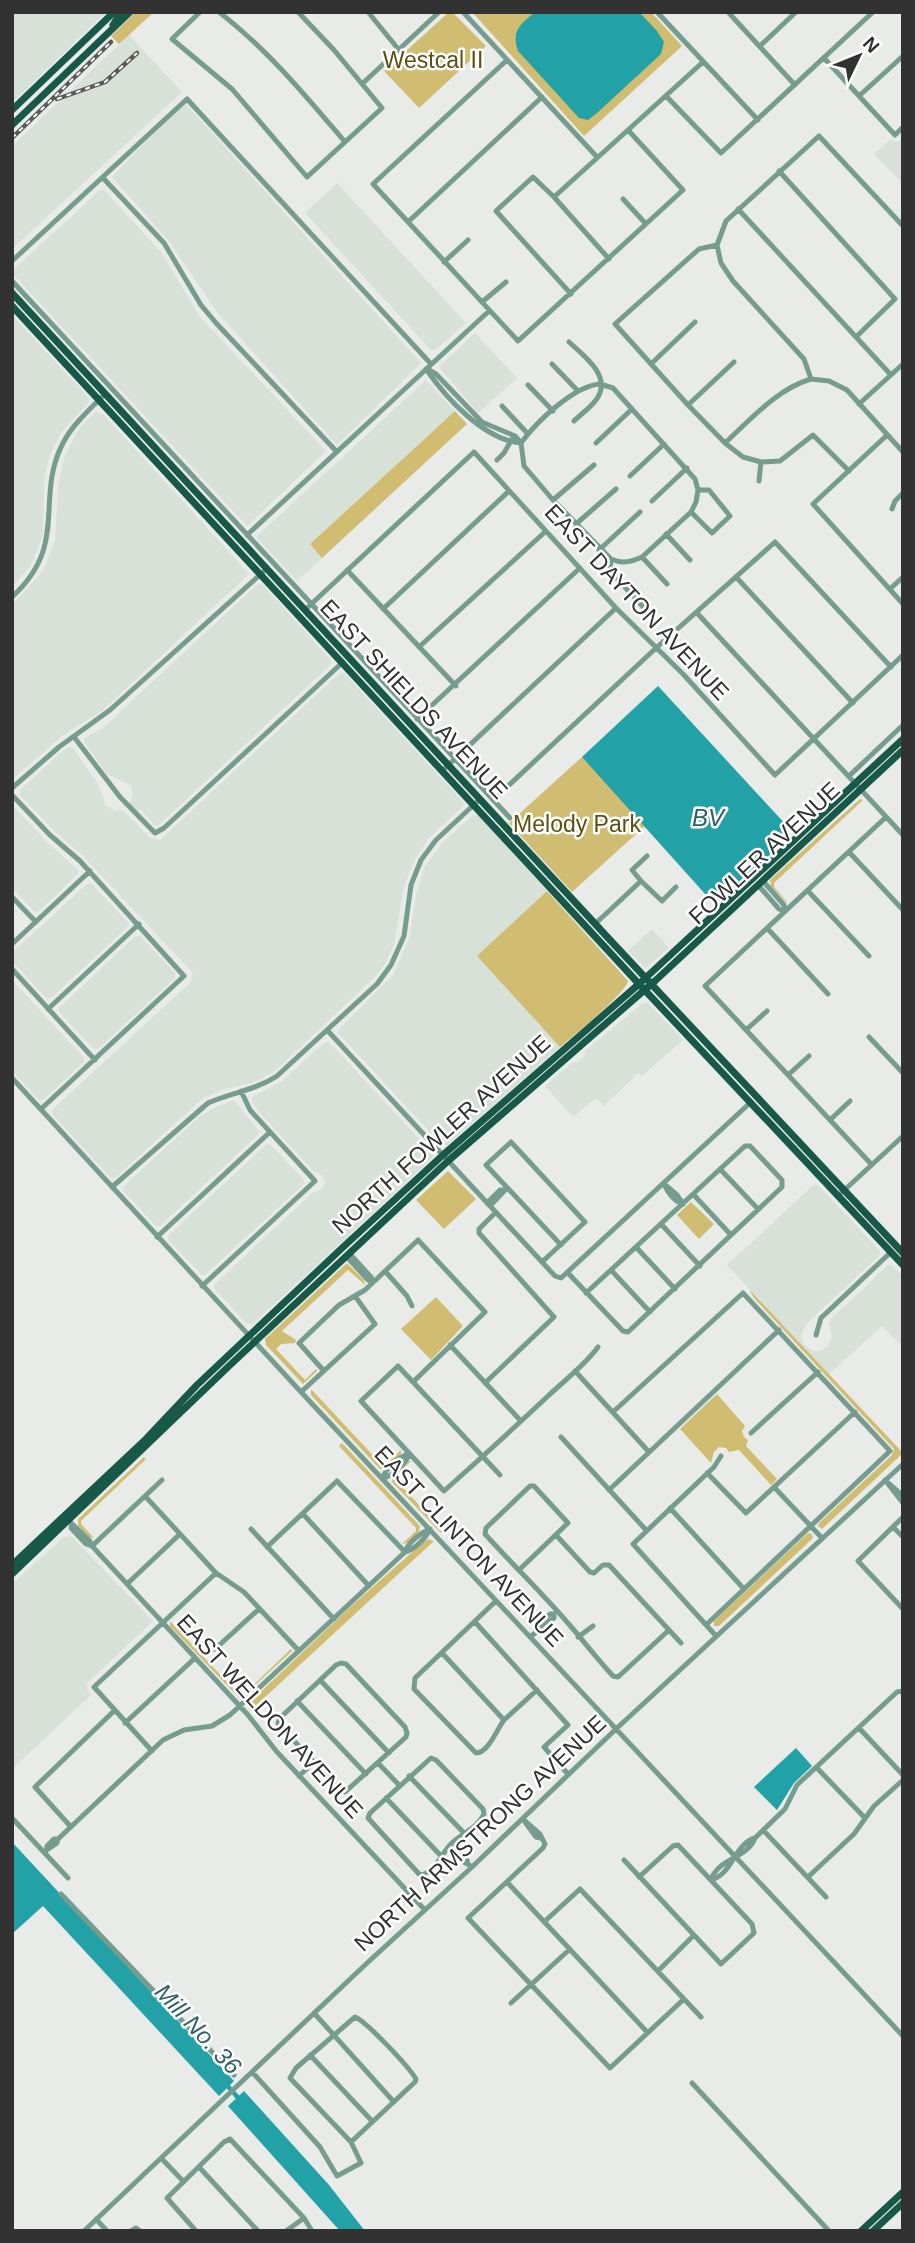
<svg xmlns="http://www.w3.org/2000/svg" width="915" height="2243" font-family="Helvetica,sans-serif">
<style>
.built{fill:#d8e1d8}
.green{fill:#d1bd71}
.water{fill:#22a2a6}
.lines{fill:none;stroke-linecap:round;stroke-linejoin:round}
.canal{stroke:#22a2a6;stroke-width:4.5}
.minor{stroke:#769c90;stroke-width:5}
.major{stroke:#175848;stroke-width:7}
.rail-casing{stroke:#585958;stroke-width:4.5}
.rail{stroke:#fff;stroke-width:2;stroke-dasharray:5;stroke-linecap:butt}
.labels{text-anchor:middle;stroke-width:5;stroke-linejoin:round;paint-order:stroke}
.park-label{font-size:23px;fill:#5e4f11;stroke:#fff}
.street-label{font-size:23px;fill:#313231;stroke:#fff}
.water-label{font-size:24px;font-style:italic;fill:#2f6062;stroke:#fff}
</style>
<rect width="100%" height="100%" fill="#e8ebe8"/>
<path class="built" d="M12,12H106L12,103Z
M129,35L182,92L12,249V146Z
M184,102L421,363L337,445L217,312L168,240L112,177Z
M890,140L897,142L903,140V184L874,154Z
M337,183L466,323L435,350H431L305,213Z
M100,190H104L161,252L200,317L326,451L247,526L12,273V271Z
M12,315L89,398V402L61,433L50,454L44,480L43,536L31,565L12,587Z
M475,333L517,378L478,413L439,367Z
M426,380L455,411L310,544L322,558L297,581L256,537Z
M96,411L104,415L249,574L103,710L62,736L12,780V605L43,571L55,541L58,486L65,455L80,427Z
M258,584H262L331,660V664L159,825H155L140,809L135,814L129,806L133,794L130,785L107,774L84,742L85,738L104,727L121,711Z
M340,673H344L464,803L463,806L429,838L413,863L404,887L394,945L385,964L375,977L275,1071L255,1082L221,1090L202,1099L115,1178L110,1177L52,1114V1110L191,982L193,973L81,854L56,833L20,795V790L57,756L68,747L73,748L98,784L106,806L116,811L123,810L150,838L160,840Z
M12,805L48,843L78,870V874L38,912L34,911L12,888Z
M478,815L547,891L477,956L560,1047L446,1146L442,1145L338,1033V1030L393,975L409,939L416,895L424,868L443,842L472,816Z
M87,884H92L130,925L51,998H46L12,961V953Z
M652,929L669,948L645,968L628,951Z
M136,936H140L175,973V978L98,1049H94L59,1012V1008Z
M12,980L84,1058V1062L43,1100H39L12,1071Z
M643,1003H648L683,1040L642,1076L638,1073L604,1106L596,1098L573,1117L545,1086L573,1062H578L585,1055V1051Z
M325,1042H329L433,1154L432,1158L253,1324H247L214,1288V1285L311,1194L322,1189L325,1183L322,1175L312,1170L259,1112L251,1100L253,1096L281,1082Z
M234,1100L259,1131L258,1135L160,1226H156L123,1191V1187L199,1117L214,1108Z
M267,1144L271,1145L304,1180V1184L205,1275H202L168,1240V1236Z
M816,1183L880,1251V1255L806,1324L801,1336L804,1345L813,1351H820L827,1347L832,1337L829,1325L831,1319L888,1265H892L903,1276V1347L882,1326L829,1374L727,1265Z
M71,1536L153,1621L87,1683V1690L91,1695L12,1769V1584L64,1537Z"/>
<path class="green" d="M136,12H154L119,44L111,36Z
M449,12H452L486,46L419,108L384,71Z
M472,12H651L682,46L584,136Z
M455,411L467,424L322,558L310,544Z
M582,757L646,825L572,892L509,823Z
M860,799L863,800L774,883V887L788,903L786,902L771,886L770,880Z
M547,891L628,981C624,995 574,1035 560,1047L477,956Z
M448,1171L476,1199L444,1229L416,1200Z
M691,1202L714,1224L699,1239L677,1215Z
M347,1263L364,1280L365,1285L348,1270L282,1331L296,1340L295,1343L281,1344L276,1349L305,1380L316,1369L317,1371L303,1384L266,1345L265,1339Z
M749,1289L903,1453L822,1529L818,1526L819,1523L892,1455L894,1449L754,1298Z
M436,1297L463,1326L431,1360L401,1329Z
M311,1389L382,1465H385L401,1450V1454L385,1469H380L311,1395Z
M717,1394L745,1426L742,1431L744,1437L748,1440L746,1446L777,1479L771,1485L739,1450L729,1452L726,1448L719,1447L714,1452L711,1463L680,1429Z
M342,1443L420,1526L419,1532L408,1543L402,1544L416,1531V1528L339,1446Z
M144,1457L146,1459L81,1521V1524L94,1538L89,1537L78,1526V1519Z
M408,1461H411L395,1476V1479L443,1531L441,1533L392,1482V1476Z
M810,1533L813,1536L812,1539L719,1626H714V1621L807,1534Z
M427,1539L434,1541L250,1711L248,1704L348,1609Z
M170,1621L241,1697L291,1649L292,1651L240,1699L170,1626Z"/>
<path class="water" d="M535,12H639L657,31L664,42L661,54L597,113L588,120L579,118L518,51C511,30 520,25 535,12Z
M658,686L788,827L786,840L715,905L582,757Z
M796,1748L812,1766L794,1783L777,1810L754,1787Z
M12,1842L234,2081L219,2096L43,1906L12,1934Z
M244,2091L329,2185L365,2231H340L228,2106Z"/>
<g class="lines">
<path class="canal" d="M225,2083L240,2100"/>
<path class="minor" d="M200,12L172,39L232,89L307,177L382,108L334,50L298,12
M219,12C268,50 305,95 345,142
M368,12L399,50
M463,12L597,157
M657,12L758,120
M728,12L795,85
M760,46L796,12
M824,58L895,135L903,127
M507,60L373,184L518,341L683,190L628,130
M362,84L439,12
M666,96L721,153L873,12
M859,96L903,56
M779,171L895,299L857,336
M103,178L164,243L201,305L216,323L337,452
M554,197L703,62
M623,199L646,224
M738,209L891,375
M408,222L542,97
M717,245L699,249L615,324L688,405L725,443L743,457L761,462L780,461L813,435L849,471
M717,245L721,263L733,281L804,359L811,379L829,381L847,390L903,452
M717,245L726,221L819,136L903,226
M12,261L187,99L431,364
M444,262L468,240
M12,281L510,818
M571,294L496,211L533,177L554,197L609,259
M482,302L506,282
M569,342C583,355 611,375 598,397C593,406 581,414 574,421
M552,364L577,390
M651,364L695,322
M426,369C446,398 484,440 521,443
M429,370L436,374L482,422L515,436L521,443
M600,384L613,388L695,479L698,490L696,502L691,512L642,557C631,562 622,564 611,559L553,500L524,466L521,443C537,421 574,386 600,384Z
M528,385L553,411
M859,404L903,364
M688,405L734,362
M502,406L528,434
M886,436L813,504L903,604
M596,443L632,409
M725,443C751,419 777,389 811,379
M497,460L504,453L512,439
M630,476L664,444
M759,481L761,462
M553,500L594,465
M652,501L687,468
M892,509L895,501L903,493
M691,512L712,533L730,516L709,490H698
M576,524L616,489
M666,534L690,560
M247,535L489,311
M599,550L640,512
M642,557L667,584
M611,559L610,571L646,610
M347,570L456,686
M599,570L611,559
M736,577L853,703
M890,589L903,577
M12,597C70,544 34,499 63,443C72,425 91,408 105,394
M306,609L474,452L616,608L683,674L775,775L903,655
M383,609L509,491
M697,613L903,835
M419,647L546,531
M417,719L580,568
M74,737L120,797L155,833L164,828L343,662
M443,770L616,608
M849,776L903,725
M12,788L59,747L110,710L263,572
M12,795L50,835L80,861L184,976L41,1109
M493,800L656,648L775,542L891,667
M849,852L903,910
M641,881L662,901L676,887
M763,881L784,905L785,911
M758,885L779,909L785,911
M808,891L869,956
M12,897L36,922
M595,924L641,881L632,870L647,856
M767,928L828,994
M12,944L90,871
M12,969L95,1060
M48,1009L139,924
M327,1030L555,1276L561,1278L751,1102
M746,1030L767,1011
M869,1037L903,1073
M788,1075L809,1056
M12,1078L301,1392L903,2036
M830,1120L850,1101
M872,1165L705,986L886,817
M720,1169L758,1209
M664,1184C667,1191 674,1202 683,1204
M664,1184L677,1195L683,1204
M112,1187L208,1103C230,1093 256,1090 277,1076L377,984L391,965L404,936L411,885L421,860L436,840L480,799
M693,1194L731,1235
M838,1196L903,1136
M487,1203L500,1190H505
M490,1206L507,1188
M661,1224L700,1266
M157,1237L270,1132
M636,1247L675,1289
M349,1253L371,1277L373,1282
M346,1256L368,1280L373,1282
M542,1262L585,1222L511,1142L486,1165L561,1245
M611,1270L650,1312
M385,1271L407,1296L412,1306
M568,1273L623,1331L628,1332L782,1187V1180L750,1146H745L586,1293
M202,1286L315,1181L250,1110L241,1091
M816,1335L821,1318L891,1252
M450,1345L521,1421
M324,1371L299,1343L339,1305L365,1290L418,1240L485,1312L413,1382
M575,1371L649,1452
M485,1383L554,1317L479,1233V1229L496,1212
M301,1392L375,1324L355,1296
M613,1412L743,1293L890,1451L706,1625
M751,1433L818,1372
M561,1437L646,1530
M707,1473L746,1513L855,1412
M500,1475L398,1366L361,1401L444,1491C479,1460 514,1428 548,1396C565,1380 585,1365 598,1347
M382,1479C385,1469 400,1456 409,1454
M382,1479C392,1476 407,1463 409,1454
M885,1480L903,1503
M887,1482L903,1496
M774,1487L821,1537
M609,1490L779,1330
M145,1496L216,1573L244,1592L299,1651
M670,1508L744,1589
M303,1514L369,1586
M903,1517L858,1561L903,1609
M70,1522L90,1541V1544
M72,1524L71,1528L86,1544L92,1546L248,1715L277,1752L425,1910
M893,1527L903,1537
M251,1529L334,1619
M556,1535L590,1572L594,1573L603,1565H609L681,1643
M92,1546L162,1480
M267,1547L337,1481L405,1552
M405,1552C414,1550 426,1538 430,1529
M519,1570L568,1523L534,1486H530L486,1528L485,1534C512,1564 541,1592 567,1622C583,1640 597,1659 613,1676L618,1677L669,1630
M127,1584L180,1534
M475,1622L568,1725L544,1747L568,1774
M716,1636L633,1544L714,1467L721,1456
M530,1637L554,1618V1614H550L536,1628L537,1631
M578,1637L593,1626
M215,1649L259,1609
M442,1653L504,1720C496,1731 488,1753 476,1753L414,1689L415,1678L496,1601
M320,1680L389,1753
M297,1701L366,1774
M504,1720L537,1690
M125,1723L195,1658
M859,1728L903,1775
M152,1751L94,1687L216,1573
M431,1758L436,1760L483,1809L484,1814C477,1829 460,1834 450,1845C440,1856 438,1867 423,1875L419,1874L368,1818L370,1813Z
M378,1763L399,1785
M817,1768L865,1818
M299,1776L314,1762L281,1727L278,1723L280,1718L336,1665L341,1663L346,1664L405,1727L407,1733L406,1737L345,1792L340,1790L314,1762
M409,1776L465,1834
M386,1798L443,1858
M12,1818L68,1878
M523,1819L540,1834L545,1844L543,1848L468,1918L610,2068L684,1999
M525,1822L536,1837L540,1838
M71,1827L35,1787L114,1711
M763,1830L826,1897
M47,1849V1846L54,1839H58
M44,1852L57,1843L58,1839L163,1740L184,1730L212,1726L230,1715L405,1552C408,1543 420,1533 430,1529
M624,1860L721,1964L754,1933L752,1924L678,1845L673,1846L639,1877
M468,1864C466,1855 461,1849 453,1848C453,1860 465,1861 472,1867
M808,1877L854,1834L874,1806L903,1780
M711,1880C718,1858 747,1859 755,1838L785,1809L797,1785L897,1692L903,1691
M711,1880C733,1874 734,1844 755,1838
M507,1882L648,2033
M61,1894L234,2075
M544,1922L580,1889L701,2017
M658,1971L694,1935
M511,2003L570,1949
M314,2013L394,2102
M355,2017C367,2022 409,2067 416,2079L415,2082L351,2142L290,2078L296,2068Z
M310,2055L372,2121
M253,2073L320,2147L337,2176L361,2163L351,2142
M692,2083L829,2231
M162,2159L183,2181
M199,2167L258,2231
M96,2219L107,2231
M84,2231L366,1964L472,1867L616,1729L903,1464
M131,2231L136,2228L140,2231
M196,2231L167,2198L224,2142L230,2139L304,2218L312,2231
M286,2231L304,2218"/>
<path class="major" d="M113,25L121,12
M12,110L114,12
M12,125L130,12
M12,293L611,941L903,1253
M12,306L639,984L903,1265
M12,1565L146,1439L197,1385L341,1249L443,1155L639,984L903,739
M12,1574L230,1365L448,1161L656,980L903,750
M861,2231L903,2192
M873,2231L903,2203"/>
<defs>
<path id="rail" d="M57,99L105,82L137,53
M12,138L111,42"/>
</defs>
<use href="#rail" class="rail-casing"/>
<use href="#rail" class="rail"/>
</g>
<g class="labels">
<g class="park-label">
<text x="433" y="68">Westcal II</text>
<text x="577" y="832">Melody Park</text>
</g>
<g class="street-label">
<text transform="translate(637 602) rotate(47)" y="8">EAST DAYTON AVENUE</text>
<text transform="translate(414 699) rotate(47)" y="8">EAST SHIELDS AVENUE</text>
<text transform="translate(764 853) rotate(-43)" y="8">FOWLER AVENUE</text>
<text transform="translate(441 1134) rotate(-42)" y="8">NORTH FOWLER AVENUE</text>
<text transform="translate(469 1546) rotate(47)" y="8">EAST CLINTON AVENUE</text>
<text transform="translate(270 1716) rotate(48)" y="8">EAST WELDON AVENUE</text>
<text transform="translate(480 1833) rotate(-43)" y="8">NORTH ARMSTRONG AVENUE</text>
</g>
<g class="water-label">
<text x="708" y="826">BV</text>
<text transform="translate(198 2029) rotate(47)" y="8">Mill No. 36</text>
</g>
</g>
<rect width="915" height="2243" fill="none" stroke="#313231" stroke-width="28"/>
<g transform="translate(859 56) rotate(47)" stroke="#ffffff" stroke-width="5" paint-order="stroke">
<path d="M0-5L12 26L0 18L-12 26Z" fill="#313231"/>
<text y="-10" font-size="19" font-weight="bold" text-anchor="middle" fill="#313231">N</text>
</g>
</svg>
